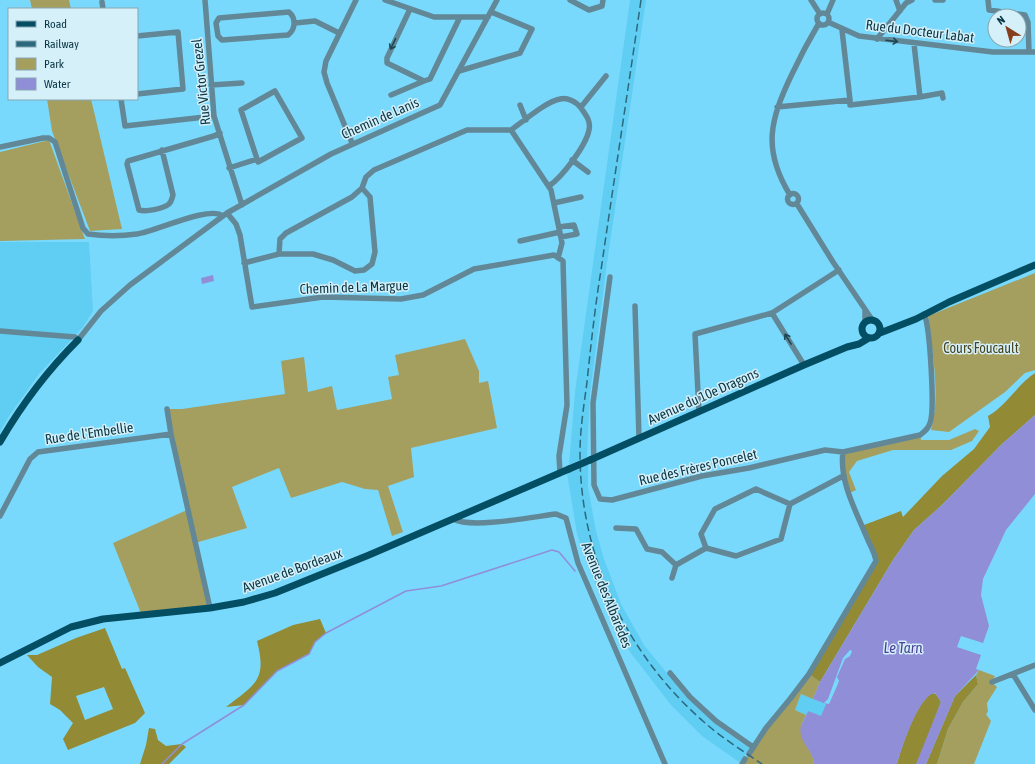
<svg xmlns="http://www.w3.org/2000/svg" width="1035" height="764" font-family="'Asap Condensed',sans-serif">
<style>
.built{fill:#60cdf2}
.green{fill:#a59f5f}
.forest{fill:#928a35;fill-rule:evenodd}
.water{fill:#908ed7}
.pier{fill:#79d9fc}
.lines{fill:none;stroke-linecap:round;stroke-linejoin:round}
.stream{stroke:#908ed7;stroke-width:1.5}
.minor{stroke:#628897;stroke-width:5.5}
.major{stroke:#044e63;stroke-width:7}
.rail{stroke:#2d697e;stroke-width:1.5;stroke-dasharray:8 4;stroke-linecap:butt}
.major-bridge{stroke:#044e63;stroke-width:7}
.oneway{stroke:#1c4755}
.labels{text-anchor:middle;stroke-width:3;stroke-linejoin:round;paint-order:stroke}
.street-label{font-size:14px;fill:#0b3745;stroke:#d6f0fa}
.park-label{font-size:14px;fill:#46431f;stroke:#d6f0fa}
.water-label{font-size:15px;font-style:italic;fill:#494096;stroke:#d6f0fa}
</style>
<rect width="100%" height="100%" fill="#79d9fc"/>
<path class="built" d="M630,0H646L607,263L590,394L587,457L569,465L575,392Z
M0,242H89L93,311L83,327L39,374L9,416L0,432Z
M588,464V487L596,531L604,559L621,604L644,645L688,699L721,728L750,749L739,762L702,736L671,705L630,652L606,608L588,567L577,534L567,473Z
M801,694L826,704L821,717L808,711L806,715L795,710Z"/>
<path class="green" d="M30,0H69L71,9H32Z
M47,99H91L122,229L90,231L52,131Z
M49,140L85,239L0,241V152Z
M1035,273V370L1025,373L1005,392L949,432L931,430C941,394 932,352 928,316Z
M465,339L479,371V383L488,381L497,428L411,448L414,477L388,486L403,532L392,536L378,490L365,489L342,482L291,498L279,468L232,487L247,528L195,543L210,608L142,616L113,543L187,510L167,409H182L285,394L281,361L304,357L308,392L332,386L337,410L392,399L388,377L399,375L395,355Z
M975,429L979,431L972,441L951,450H893L857,461L849,472L856,490L850,493L843,476V452L920,435L921,440H949Z
M979,670L995,676L992,682L997,687L987,703L988,712L986,714L991,721L974,764H937L948,729L963,702L978,684L976,675Z
M809,674L820,682L813,699L801,694L795,710L806,715C805,718 801,724 801,727C800,742 814,751 814,764H742L766,728Z"/>
<path class="forest" d="M1035,373V415L1002,444L942,505L914,530L893,560L820,682L809,674L875,564L863,527L864,525L901,511L903,517L942,476L974,449L990,427L988,416C1007,405 1017,385 1035,373Z
M320,619L326,633L315,642L309,654L277,671L244,705L226,707C256,684 267,680 257,641L293,625Z
M105,628L122,669L125,668L145,713L135,723L68,750L63,739L73,723L60,710L50,704L52,677L38,667L27,655H37L76,638ZM104,687L113,709L85,720L76,696Z
M976,675L978,684L963,702L948,729L937,764H926L955,696Z
M932,693L936,694L941,702L920,757L916,764H897C902,746 916,703 932,693Z
M149,728L155,729L158,740L166,746L182,744L186,747L169,764H140L146,745Z"/>
<path class="water" d="M213,275L214,281L202,284L201,278Z
M1035,415V494L1006,530L983,579L981,595L989,626L983,643L961,636L957,647L981,655L976,669L979,670L955,696L926,764H916L941,702L935,693C919,694 901,750 897,764H814C814,750 797,741 801,726C803,721 806,716 808,711L821,716L826,704L813,699L820,682L893,560L914,530L942,505L1002,444Z"/>
<path class="pier" d="M850,650L852,651L850,656L845,659L837,677L839,681L837,686L829,704L824,703L828,699L843,658Z"/>
<g class="lines">
<path class="stream" d="M162,764L182,744L244,705L277,671L309,654L315,642L326,633L406,591L441,586L552,550L559,552L575,571"/>
<path class="minor" d="M205,0L214,116L242,205
M385,0L434,17H488
M570,0L589,10L602,6L603,0
M811,0L820,14
M896,0L900,11
M935,0H943
M988,0L989,10L1025,15L1028,22L1029,52
M102,2L103,9
M410,9L387,58V63L424,81L430,79L460,17
M289,12C296,18 296,29 288,35L222,40L218,36L216,23L219,18Z
M817 19a6 6 0 1 1 12 0a6 6 0 1 1-12 0Z
M827,14L833,0
M828,22L859,36L993,52H1035
M295,23L315,21L339,33
M137,36L178,32L183,89L137,94
M877,39L906,3L912,0
M459,71L520,53L532,29L491,12
M211,85L242,83
M391,95L424,81
M920,97L942,93L943,98
M121,99L125,126L214,116
M850,100V105L920,97L914,44
M520,105L526,120
M581,107L606,76
M777,107L850,100L842,30
M511,130C524,121 545,102 560,99C567,97 577,102 581,108C586,115 591,121 589,130C586,146 562,177 549,186
M352,143L327,83L324,72L326,61L356,0
M0,147L43,138H49L55,142L83,228L88,234C103,236 122,236 137,234C155,232 209,205 223,216
M162,150L173,195C172,198 172,201 169,204C163,209 146,212 139,210L127,164L128,161L214,136L220,133
M572,160L588,172
M229,168L257,159L258,162L302,138L275,91L241,110L257,159
M787.5 199a5.5 5.5 0 1 1 11 0a5.5 5.5 0 1 1-11 0Z
M790,195C762,149 770,120 792,74C800,57 809,40 819,23
M554,203L581,197
M797,204L833,262L873,321
M227,213L236,224L240,235L252,307L323,297L401,299L423,295L474,269L554,255L563,261L567,405L559,456L560,473
M559,227L574,225L577,234L561,237
M520,241L560,232
M279,254L280,239L286,233L352,197L362,188L366,177L374,170L467,130H511L551,190L562,243L558,258
M244,263L279,254H313L333,260L355,271L364,270L372,264L375,252L370,197L362,188
M610,277L593,403L594,485L600,499L612,500L702,476L749,468L825,450L843,452L920,435C925,431 928,429 930,423C935,411 930,325 924,314
M635,306L639,438
M865,310V323
M772,313L804,365
M0,331L75,337L78,340L101,311L130,285L227,213L331,154L440,105L497,0
M167,409L171,434L210,608
M699,412L695,334L772,313L839,270
M0,516L30,459L38,452L171,434
M453,519C472,529 532,517 556,514L566,518L578,563L665,764
M616,528L636,529L647,549L662,552L676,565L672,578
M706,548L736,556L781,539L790,504
M676,565L706,548L701,534L715,509L756,489L790,504L843,476
M670,673L690,697L716,721L753,747
M1013,674L1035,710
M992,682L1035,665
M749,754L766,728L790,699L809,674L876,561C875,553 870,545 867,538C856,511 839,481 843,452
M742,764L745,759"/>
<path class="major" d="M862 329a9 9 0 1 1 18 0a9 9 0 1 1-18 0Z
M880,333L916,319L949,302L1035,265
M0,442C22,404 47,371 78,340
M590,460L804,365L847,347L859,344L869,338
M0,663L71,627L103,619L210,608L244,602L275,593L369,555L569,469"/>
<path class="rail" d="M641,0C628,90 614,180 601,270C595,307 591,344 587,382C584,405 580,429 580,453C580,557 626,654 704,722C722,738 743,751 762,764"/>
<path class="major-bridge" d="M569,469L590,460"/>
</g>
<defs><path id="oneway-shaft" d="M-6 0H5M1.5-3L5.5 0L1.5 3" fill="none" stroke-width="1.6" stroke-linecap="round" stroke-linejoin="round"/></defs>
<g class="oneway">
<use href="#oneway-shaft" transform="translate(892 41) rotate(7)"/>
<use href="#oneway-shaft" transform="translate(393 44) rotate(116)"/>
<use href="#oneway-shaft" transform="translate(788 339) rotate(-122)"/>
</g>
<g class="labels">
<g class="street-label">
<text transform="translate(920 31) rotate(7)" y="5">Rue du Docteur Labat</text>
<text transform="translate(201 82) rotate(-96)" y="5">Rue Victor Grezel</text>
<text transform="translate(380 118) rotate(-24)" y="5">Chemin de Lanis</text>
<text transform="translate(354 287) rotate(-2)" y="5">Chemin de La Margue</text>
<text transform="translate(703 396) rotate(-24)" y="5">Avenue du 10e Dragons</text>
<text transform="translate(89 433) rotate(-8)" y="5">Rue de l'Embellie</text>
<text transform="translate(698 467) rotate(-13)" y="5">Rue des Frères Poncelet</text>
<text transform="translate(292 570) rotate(-20)" y="5">Avenue de Bordeaux</text>
<text transform="translate(607 595) rotate(68)" y="5">Avenue des Albarèdes</text>
</g>
<g class="park-label">
<text x="981" y="353">Cours Foucault</text>
</g>
<g class="water-label">
<text x="903" y="653">Le Tarn</text>
</g>
</g>
<rect x="8" y="8" width="130" height="92" fill="#d6f0fa" stroke="#85a6b2"/>
<rect x="16" y="21" width="20" height="6" fill="#044e63" stroke="#85a6b2"/>
<text x="44" y="28" font-size="12" fill="#0b3745">Road</text>
<rect x="16" y="41" width="20" height="6" fill="#2d697e" stroke="#85a6b2"/>
<text x="44" y="48" font-size="12" fill="#0b3745">Railway</text>
<rect x="16" y="58" width="20" height="12" fill="#a59f5f" stroke="#85a6b2"/>
<text x="44" y="68" font-size="12" fill="#0b3745">Park</text>
<rect x="16" y="78" width="20" height="12" fill="#908ed7" stroke="#85a6b2"/>
<text x="44" y="88" font-size="12" fill="#0b3745">Water</text>
<g transform="translate(1007 28) rotate(323)"><circle r="19" fill="#d6f0fa" stroke="#85a6b2"/>
<path d="M0-3L7 15L0 10L-7 15Z" fill="#863f1d"/>
<text y="-6" font-size="11" font-weight="bold" text-anchor="middle" fill="#0b3745">N</text>
</g>
</svg>
